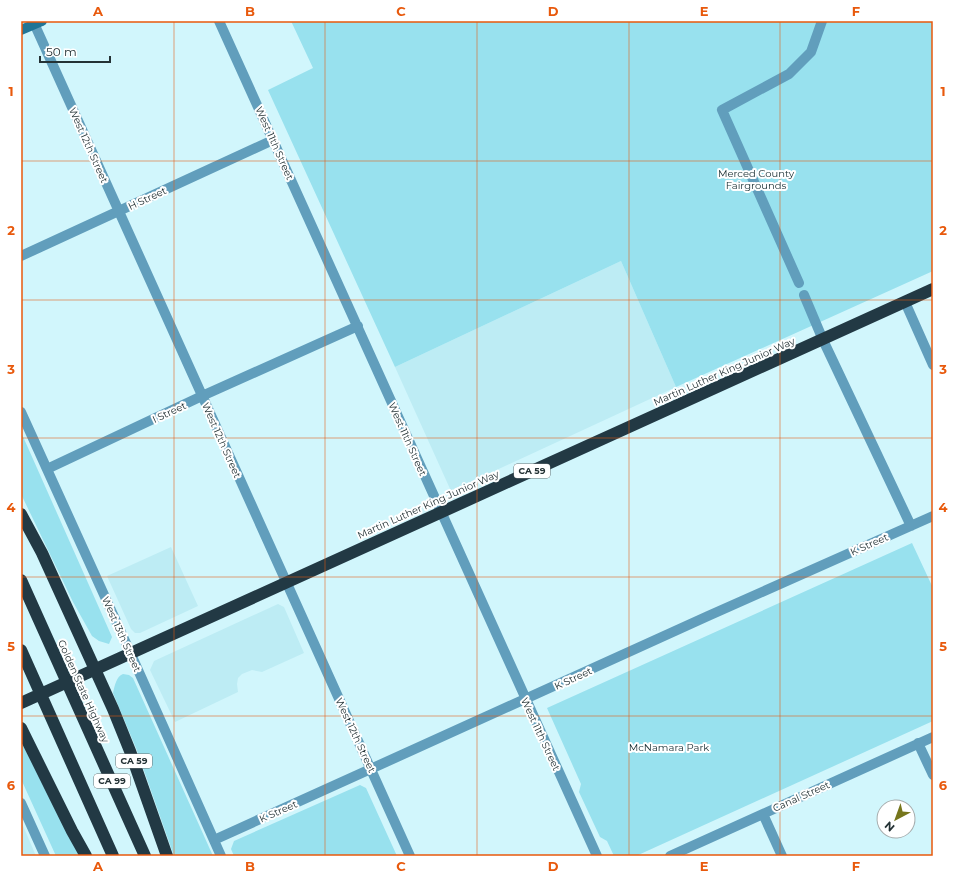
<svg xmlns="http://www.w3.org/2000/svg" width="954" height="877" font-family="Montserrat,sans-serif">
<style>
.built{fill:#bdecf4}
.green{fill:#98e1ee}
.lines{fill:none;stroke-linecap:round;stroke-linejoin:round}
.street{stroke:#619ebc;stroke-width:10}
.secondary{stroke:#217596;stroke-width:10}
.highway{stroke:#223944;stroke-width:12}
.grid{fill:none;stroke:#e8590c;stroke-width:1;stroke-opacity:0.55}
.labels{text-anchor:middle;stroke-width:4;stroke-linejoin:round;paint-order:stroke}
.shield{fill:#fff;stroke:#667072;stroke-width:1}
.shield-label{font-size:9px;font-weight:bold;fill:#243235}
.street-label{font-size:10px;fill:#243235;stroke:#fff}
.park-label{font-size:10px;fill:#182e32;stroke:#fff}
.neatline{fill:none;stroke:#e8590c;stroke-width:1.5}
.grid-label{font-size:13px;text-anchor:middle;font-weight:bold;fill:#e8590c}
</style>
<rect width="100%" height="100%" fill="#d1f6fc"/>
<path class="built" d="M621,261L676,387L451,491L395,367Z
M171,547L198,606L140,633H135L131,629L107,576Z
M278,604L284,607L304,653L262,672L252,670L242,674L238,678L237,684L238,692L175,722L150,670L154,661Z
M21,821L36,856H21Z"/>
<path class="green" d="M291,21H933V271L676,387L621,261L395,367L268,90L313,68Z
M21,432L112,637L109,644L99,641L92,636L73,602L21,494Z
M912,543L933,588V721L636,856H614L607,841L600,837L579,792L581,784L547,708Z
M123,674L129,675L133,678L213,856H174L136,748L113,693C115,685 116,677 123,674Z
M21,741L80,856H56L21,779Z
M360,785L366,788L397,856H234L231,849L234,841Z"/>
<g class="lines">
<path class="street" d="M33,21L410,856
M219,21L597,856
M21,256L273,140
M799,283L722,110L789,74L811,52L822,21
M804,295L823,340L911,526
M905,302L933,365
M21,412L130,652L221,856
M47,469L202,396L358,326
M918,743L933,775
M21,803L45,856
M763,814L782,856
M214,840L708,616L933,516
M670,856L933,737"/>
<path class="secondary" d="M21,30L42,21"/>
<path class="highway" d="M21,514L42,553L113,709L130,751L167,856
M21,580L145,856
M21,650L113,856
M21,703L933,289
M21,728L72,831L86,856"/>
</g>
<path class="grid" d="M174,21V856M325,21V856M477,21V856M629,21V856M780,21V856M21,161H933M21,300H933M21,438H933M21,577H933M21,716H933"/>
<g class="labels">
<g class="shield">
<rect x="514" y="464" width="36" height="14" rx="3"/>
<rect x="116" y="754" width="36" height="14" rx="3"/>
<rect x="94" y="774" width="36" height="14" rx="3"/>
</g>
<g class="shield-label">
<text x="532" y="474">CA 59</text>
<text x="134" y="764">CA 59</text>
<text x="112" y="784">CA 99</text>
</g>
<g class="street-label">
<text transform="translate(275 143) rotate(66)" y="4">West 11th Street</text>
<text transform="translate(89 145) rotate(66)" y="4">West 12th Street</text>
<text transform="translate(147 198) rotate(-25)" y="4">H Street</text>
<text transform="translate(724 371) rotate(-24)" y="4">Martin Luther King Junior Way</text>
<text transform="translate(169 412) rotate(-25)" y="4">I Street</text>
<text transform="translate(408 439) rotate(66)" y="4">West 11th Street</text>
<text transform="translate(222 440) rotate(66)" y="4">West 12th Street</text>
<text transform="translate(428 504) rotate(-24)" y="4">Martin Luther King Junior Way</text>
<text transform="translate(869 544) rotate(-24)" y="4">K Street</text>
<text transform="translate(122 634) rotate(66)" y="4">West 13th Street</text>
<text transform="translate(573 678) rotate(-25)" y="4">K Street</text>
<text transform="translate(84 691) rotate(66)" y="4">Golden State Highway</text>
<text transform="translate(541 734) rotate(65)" y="4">West 11th Street</text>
<text transform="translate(356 735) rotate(65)" y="4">West 12th Street</text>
<text transform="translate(801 796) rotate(-24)" y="4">Canal Street</text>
<text transform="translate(278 811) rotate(-24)" y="4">K Street</text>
</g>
<g class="park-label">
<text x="756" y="177">Merced County<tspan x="756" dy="12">Fairgrounds</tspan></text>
<text x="669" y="751">McNamara Park</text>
</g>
</g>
<rect width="954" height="877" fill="none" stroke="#ffffff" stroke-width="44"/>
<g transform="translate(896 819) rotate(221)"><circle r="19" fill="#ffffff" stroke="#a7adae"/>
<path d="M0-3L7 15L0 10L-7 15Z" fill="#76761c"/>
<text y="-6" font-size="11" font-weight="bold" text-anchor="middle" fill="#243235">N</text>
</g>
<path d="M40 56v6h70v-6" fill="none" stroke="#243235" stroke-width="2"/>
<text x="46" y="56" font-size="12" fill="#243235" stroke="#ffffff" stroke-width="3" paint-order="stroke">50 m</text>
<rect x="22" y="22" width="910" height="833" class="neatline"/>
<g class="grid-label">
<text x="98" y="16">A</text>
<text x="250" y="16">B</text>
<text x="401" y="16">C</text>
<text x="553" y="16">D</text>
<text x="704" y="16">E</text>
<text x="856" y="16">F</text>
<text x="11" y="96">1</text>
<text x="943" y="96">1</text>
<text x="11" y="235">2</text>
<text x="943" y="235">2</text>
<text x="11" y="374">3</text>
<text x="943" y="374">3</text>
<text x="11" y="512">4</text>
<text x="943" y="512">4</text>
<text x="11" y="651">5</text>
<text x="943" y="651">5</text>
<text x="11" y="790">6</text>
<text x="943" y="790">6</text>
<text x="98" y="871">A</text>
<text x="250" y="871">B</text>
<text x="401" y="871">C</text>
<text x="553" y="871">D</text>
<text x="704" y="871">E</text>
<text x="856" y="871">F</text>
</g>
</svg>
